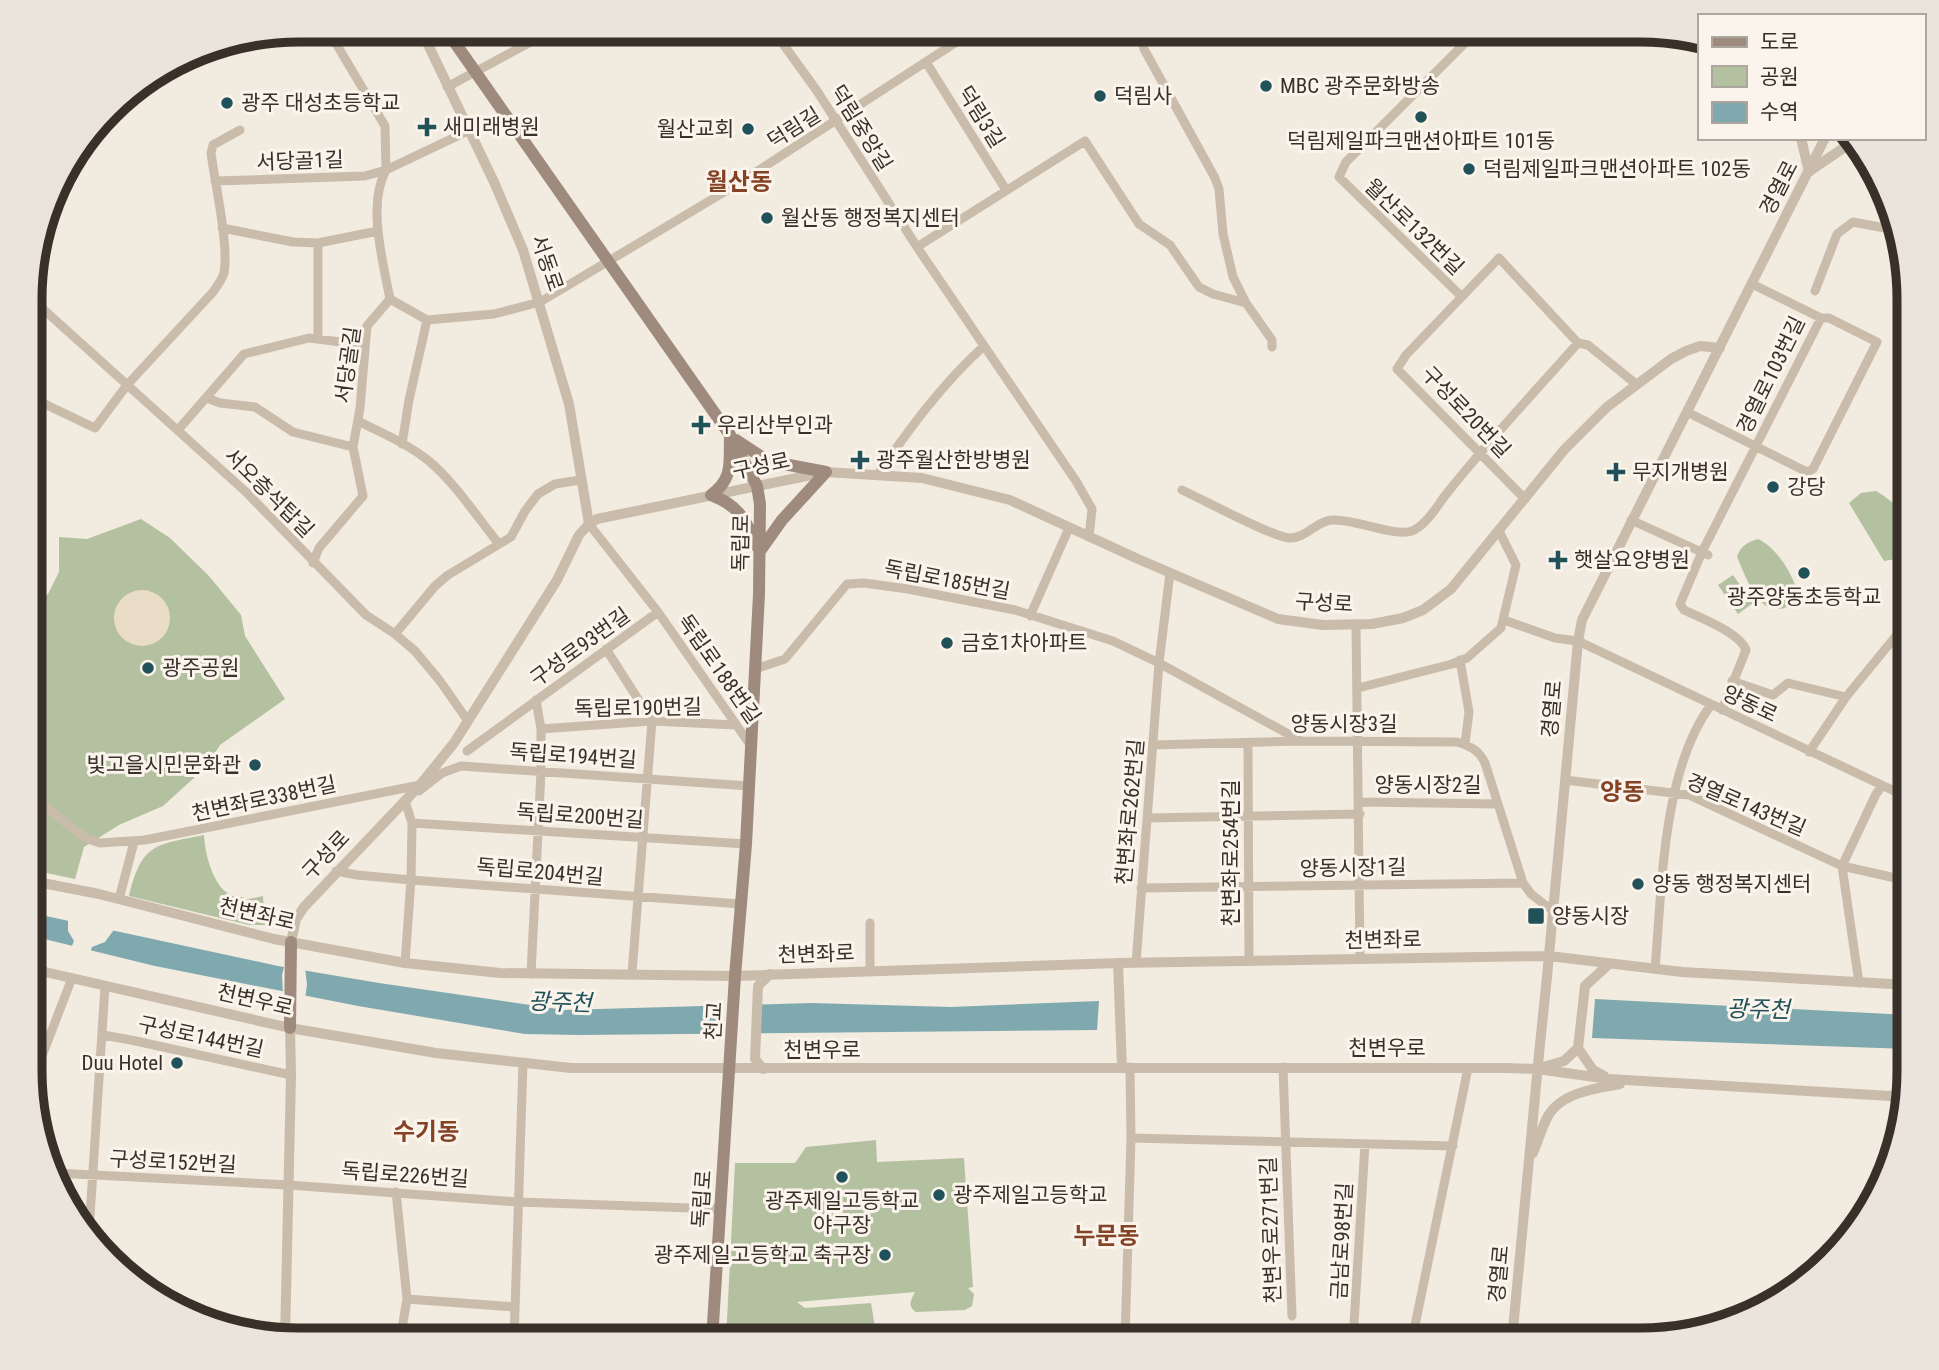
<svg xmlns="http://www.w3.org/2000/svg" width="1939" height="1370" font-family="'Roboto Condensed','Noto Sans KR',sans-serif">
<style>
.green{fill:#b4c1a0}
.plaza{fill:#eaddc7}
.water{fill:#7fa9af}
.pier{fill:#f2ebdf}
.lines{fill:none;stroke-linecap:round;stroke-linejoin:round}
.minor{stroke:#cabcab;stroke-width:9}
.tertiary{stroke:#cabcab;stroke-width:10}
.secondary{stroke:#9e8b7d;stroke-width:12}
.tertiary-bridge{stroke:#cabcab;stroke-width:10}
.poi-dot{fill:#215159;stroke:#faf4ec;stroke-width:2.5}
.labels{text-anchor:middle;stroke-width:6;stroke-linejoin:round;paint-order:stroke}
.poi-label{font-size:21px;fill:#39302a;stroke:#faf4ec;text-anchor:start}
.street-label{font-size:21px;fill:#39302a;stroke:#faf4ec}
.water-label{font-size:23px;font-style:italic;fill:#215159;stroke:#faf4ec}
.quarter-label{font-size:24px;font-weight:bold;fill:#854326;stroke:#faf4ec}
.rim{fill:none;stroke:#39302a;stroke-width:9}
</style>
<rect width="100%" height="100%" fill="#f2ebdf"/>
<path class="green" d="M250,39L251,40L132,97L129,92L196,50Z
M1909,382V497L1901,472L1908,449L1901,420L1903,388Z
M1876,491C1903,508 1909,516 1909,549C1909,559 1910,566 1904,575L1896,559L1884,561L1849,503L1861,493Z
M141,519L170,538L209,576L241,615L245,636L285,699L220,745L206,767L163,806L119,825L84,847L75,879L32,870V601L48,594L59,572V537L87,539Z
M1758,539C1777,548 1792,573 1798,593C1794,602 1790,608 1779,609C1756,611 1745,574 1737,557C1740,546 1748,542 1758,539Z
M1733,575L1753,603L1738,614L1718,585Z
M204,835C205,855 215,900 243,897L244,900L263,896L265,925H249L129,896C142,843 155,845 204,835Z
M876,1140L877,1162L964,1158L973,1287L968,1288L974,1294L972,1306L965,1310L916,1312C906,1306 912,1298 915,1292L797,1302L805,1308L871,1303L877,1340H726L735,1163H795L806,1147Z"/>
<path class="plaza" d="M114 618a28 28 0 1 1 56 0a28 28 0 1 1-56 0Z"/>
<path class="water" d="M32,913L278,966L379,983L564,1010L811,1003L951,1007L1099,1001L1097,1030L579,1035L525,1034L358,1006L155,966L32,936Z
M1595,999L1909,1015V1049L1592,1038Z"/>
<path class="pier" d="M68,917L114,927L113,931L105,942L92,947L90,953L71,948L74,941L68,931Z
M285,963L305,967L307,985L305,999L283,995L282,975Z
M718,1001H759L758,1037H717Z"/>
<g class="lines">
<path class="minor" d="M328,30L385,126L386,170
M773,30L817,91L917,247
M1147,30L1141,39L1144,49L1215,178L1219,189L1223,234L1233,277L1246,303L1272,340V347
M926,62L1006,190
M447,87L553,30
M215,181L365,176L386,170L468,131
M222,228L293,242L318,243L378,231
M1815,291L1837,234L1853,222L1895,230
M1461,296L1339,177L1346,162L1478,30
M32,299L246,492L366,615L395,634L415,651L440,681L468,721
M390,299L427,320
M318,338V243
M32,398L95,428L127,385L213,292C217,286 222,280 224,273C229,244 215,184 211,153L213,145L240,130
M207,398L220,403L255,407L293,432L353,447
M1687,412L1807,472L1813,469L1877,342L1829,318H1821
M358,421C382,433 408,444 429,461C456,484 477,517 499,544
M178,430L244,354L309,338L365,345
M402,444L409,400L427,320L494,314L540,302L736,185L958,41
M878,474C910,428 942,384 984,346
M1182,490C1202,499 1274,538 1290,538C1307,538 1317,520 1333,520C1355,519 1395,537 1412,531C1425,526 1436,508 1444,497C1486,443 1533,394 1578,343
M1525,499L1397,369L1406,355L1499,258L1578,343L1588,345L1636,384
M1631,520L1708,555
M589,524L658,612L751,746
M1089,537L1092,509L1076,481L917,247L1085,141L1139,224L1170,245L1199,287L1213,294L1246,303
M313,563L319,548L363,496L353,447L360,408L367,326L390,299C383,262 367,204 386,170
M1030,616L1069,528
M1504,620L1555,638L1578,641L1909,798
M1356,625L1360,959
M395,634L435,586L448,575L511,537L525,511L538,494L555,484L580,480
M606,649L652,721L632,973
M1460,660L1469,712L1465,744
M755,669L785,659L847,584L864,583L908,589L1015,610L1113,641L1159,663L1301,741
M1732,681L1773,695L1788,683L1846,697
M1358,688L1452,664L1467,658L1501,628L1516,565L1499,531
M1722,710L1746,650C1740,633 1701,618 1684,610L1680,604L1702,552L1821,318L1752,284
M541,729L652,721L736,725
M1248,744L1249,961
M1153,745L1301,741L1457,742C1470,746 1479,750 1485,763L1523,883L1531,894L1553,911
M467,751L658,612
M1809,752L1846,697L1909,620
M1565,780L1689,795L1842,866L1909,881
M419,791L442,773L461,766L749,786
M32,796L85,838L100,843L145,840L420,785
M1360,802L1498,804
M1147,818L1360,814
M412,823L746,844
M336,871L357,875L411,880L741,904
M1141,888L1523,883
M119,899L134,842
M870,923V971
M405,963L411,880L412,823L405,801L408,799
M1136,963L1159,663L1170,573
M1655,969C1662,890 1662,770 1711,705
M531,974L541,771V729L536,700
M1859,983L1842,866L1876,794L1882,786
M103,1035L131,1040L291,1075
M1283,1067L1292,1316
M32,1082L72,978
M1131,1138L1453,1146
M55,1173L289,1185L518,1202L721,1209
M396,1192L407,1299L400,1340
M89,1232L105,986
M407,1299L515,1307
M514,1340L523,1063
M1125,1340L1131,1138L1130,1067
M1353,1340L1365,1144
M1412,1340L1468,1068"/>
<path class="tertiary" d="M421,30L494,182L523,250L569,404L589,524
M1692,38L1699,42
M1801,138L1809,172
M1811,170L1851,143
M32,881L99,894L274,939L405,963L500,973L735,976L1118,963L1549,956L1682,972L1909,985
M291,942L296,919L304,907L420,785L454,743L557,580L579,535L589,524L597,519L826,472L922,478L1010,500L1138,559L1278,619L1323,625L1372,624L1403,618L1423,610L1451,589L1564,450L1607,407L1671,359L1686,351L1700,346L1720,348
M1118,963L1122,1067
M32,969L290,1028L436,1053L571,1068H1506L1537,1069L1609,1079L1907,1097
M1547,977L1578,641L1582,620L1825,138
M1578,1048L1593,1070L1604,1076
M1540,1068L1564,1061L1578,1048L1585,986L1609,964
M763,1069L755,1059L758,986L770,974
M1533,1153C1538,1141 1542,1127 1548,1116C1561,1093 1596,1088 1620,1084
M285,1340L291,1075L290,1028
M1512,1340L1539,1054"/>
<path class="secondary" d="M446,30L730,435L757,486L760,504L759,594L746,844L735,976L712,1340
M736,440L768,461L826,472
M711,495C739,505 747,522 758,548
M711,495C734,478 729,463 730,436
M760,551L782,520L826,472
M290,1028L291,942"/>
<path class="tertiary-bridge" d="M1539,1054L1547,977"/>
</g>
<g class="poi-dot">
<circle cx="1266" cy="86" r="7"/>
<circle cx="1100" cy="96" r="7"/>
<circle cx="227" cy="103" r="7"/>
<circle cx="1421" cy="117" r="7"/>
<path d="M423.5 116.5h7v7h7v7h-7v7h-7v-7h-7v-7h7z"/>
<circle cx="748" cy="129" r="7"/>
<circle cx="1469" cy="169" r="7"/>
<circle cx="767" cy="218" r="7"/>
<path d="M697.5 414.5h7v7h7v7h-7v7h-7v-7h-7v-7h7z"/>
<path d="M856.5 449.5h7v7h7v7h-7v7h-7v-7h-7v-7h7z"/>
<path d="M1612.5 461.5h7v7h7v7h-7v7h-7v-7h-7v-7h7z"/>
<circle cx="1773" cy="487" r="7"/>
<path d="M1554.5 549.5h7v7h7v7h-7v7h-7v-7h-7v-7h7z"/>
<circle cx="1804" cy="573" r="7"/>
<circle cx="947" cy="643" r="7"/>
<circle cx="148" cy="668" r="7"/>
<circle cx="255" cy="765" r="7"/>
<circle cx="1638" cy="884" r="7"/>
<rect x="1527" y="907" width="18" height="18" rx="3.5"/>
<circle cx="177" cy="1063" r="7"/>
<circle cx="842" cy="1177" r="7"/>
<circle cx="939" cy="1195" r="7"/>
<circle cx="885" cy="1255" r="7"/>
</g>
<g class="labels">
<g class="poi-label">
<text x="1280" y="93">MBC 광주문화방송</text>
<text x="1114" y="103">덕림사</text>
<text x="241" y="110">광주 대성초등학교</text>
<text x="443" y="134">새미래병원</text>
<text x="734" y="136" text-anchor="end">월산교회</text>
<text x="1421" y="148" text-anchor="middle">덕림제일파크맨션아파트 101동</text>
<text x="1483" y="176">덕림제일파크맨션아파트 102동</text>
<text x="781" y="225">월산동 행정복지센터</text>
<text x="717" y="432">우리산부인과</text>
<text x="876" y="467">광주월산한방병원</text>
<text x="1632" y="479">무지개병원</text>
<text x="1787" y="494">강당</text>
<text x="1574" y="567">햇살요양병원</text>
<text x="1804" y="604" text-anchor="middle">광주양동초등학교</text>
<text x="961" y="650">금호1차아파트</text>
<text x="162" y="675">광주공원</text>
<text x="241" y="772" text-anchor="end">빛고을시민문화관</text>
<text x="1652" y="891">양동 행정복지센터</text>
<text x="1552" y="923">양동시장</text>
<text x="163" y="1070" text-anchor="end">Duu Hotel</text>
<text x="953" y="1202">광주제일고등학교</text>
<text x="842" y="1208" text-anchor="middle">광주제일고등학교<tspan x="842" dy="24">야구장</tspan></text>
<text x="871" y="1262" text-anchor="end">광주제일고등학교 축구장</text>
</g>
<g class="street-label">
<text transform="translate(981 117) rotate(58)" y="7">덕림3길</text>
<text transform="translate(794 128) rotate(-32)" y="7">덕림길</text>
<text transform="translate(861 128) rotate(58)" y="7">덕림중앙길</text>
<text transform="translate(300 161) rotate(-2)" y="7">서당골1길</text>
<text transform="translate(1779 188) rotate(-63)" y="7">경열로</text>
<text transform="translate(1414 227) rotate(44)" y="7">월산로132번길</text>
<text transform="translate(547 263) rotate(71)" y="7">서동로</text>
<text transform="translate(348 365) rotate(-82)" y="7">서당골길</text>
<text transform="translate(1771 375) rotate(-64)" y="7">경열로103번길</text>
<text transform="translate(1466 412) rotate(46)" y="7">구성로20번길</text>
<text transform="translate(761 466) rotate(-12)" y="7">구성로</text>
<text transform="translate(269 493) rotate(45)" y="7">서오층석탑길</text>
<text transform="translate(741 543) rotate(-89)" y="7">독립로</text>
<text transform="translate(947 580) rotate(11)" y="7">독립로185번길</text>
<text transform="translate(1324 603) rotate(3)" y="7">구성로</text>
<text transform="translate(580 647) rotate(-36)" y="7">구성로93번길</text>
<text transform="translate(719 669) rotate(55)" y="7">독립로188번길</text>
<text transform="translate(1750 704) rotate(25)" y="7">양동로</text>
<text transform="translate(638 708) rotate(-1)" y="7">독립로190번길</text>
<text transform="translate(1552 709) rotate(-85)" y="7">경열로</text>
<text x="1344" y="731">양동시장3길</text>
<text transform="translate(573 756) rotate(4)" y="7">독립로194번길</text>
<text x="1428" y="792">양동시장2길</text>
<text transform="translate(264 799) rotate(-12)" y="7">천변좌로338번길</text>
<text transform="translate(1746 805) rotate(23)" y="7">경열로143번길</text>
<text transform="translate(1130 812) rotate(-85)" y="7">천변좌로262번길</text>
<text transform="translate(580 816) rotate(4)" y="7">독립로200번길</text>
<text transform="translate(1231 853) rotate(-90)" y="7">천변좌로254번길</text>
<text transform="translate(326 855) rotate(-47)" y="7">구성로</text>
<text transform="translate(1353 868) rotate(-1)" y="7">양동시장1길</text>
<text transform="translate(540 872) rotate(5)" y="7">독립로204번길</text>
<text transform="translate(257 914) rotate(13)" y="7">천변좌로</text>
<text transform="translate(1383 940) rotate(-1)" y="7">천변좌로</text>
<text transform="translate(816 954) rotate(-2)" y="7">천변좌로</text>
<text transform="translate(255 1000) rotate(13)" y="7">천변우로</text>
<text transform="translate(714 1021) rotate(-87)" y="7">천교</text>
<text transform="translate(201 1037) rotate(12)" y="7">구성로144번길</text>
<text x="1387" y="1055">천변우로</text>
<text x="822" y="1057">천변우로</text>
<text transform="translate(173 1162) rotate(3)" y="7">구성로152번길</text>
<text transform="translate(405 1175) rotate(4)" y="7">독립로226번길</text>
<text transform="translate(702 1199) rotate(-86)" y="7">독립로</text>
<text transform="translate(1271 1230) rotate(-92)" y="7">천변우로271번길</text>
<text transform="translate(1342 1241) rotate(-87)" y="7">금남로98번길</text>
<text transform="translate(1499 1274) rotate(-85)" y="7">경열로</text>
</g>
<g class="water-label">
<text transform="translate(560 1002) rotate(2)" y="8">광주천</text>
<text transform="translate(1758 1009) rotate(1)" y="8">광주천</text>
</g>
<g class="quarter-label">
<text x="739" y="190">월산동</text>
<text x="1622" y="800">양동</text>
<text x="426" y="1140">수기동</text>
<text x="1106" y="1244">누문동</text>
</g>
</g>
<path d="M0 0H1939V1370H0ZM299 42H1640A257 257 0 0 1 1897 299V1071A257 257 0 0 1 1640 1328H299A257 257 0 0 1 42 1071V299A257 257 0 0 1 299 42Z" fill="#ebe4dc" fill-rule="evenodd"/>
<path class="rim" d="M299 42H1640A257 257 0 0 1 1897 299V1071A257 257 0 0 1 1640 1328H299A257 257 0 0 1 42 1071V299A257 257 0 0 1 299 42Z"/>
<rect x="1698" y="14" width="228" height="126" fill="#faf4ec" stroke="#ada69e" stroke-width="2"/>
<rect x="1712" y="37" width="35" height="10" fill="#9e8b7d" stroke="#ada69e" stroke-width="2"/>
<text x="1760" y="49" font-size="21" fill="#39302a">도로</text>
<rect x="1712" y="66" width="35" height="21" fill="#b4c1a0" stroke="#ada69e" stroke-width="2"/>
<text x="1760" y="84" font-size="21" fill="#39302a">공원</text>
<rect x="1712" y="102" width="35" height="21" fill="#7fa9af" stroke="#ada69e" stroke-width="2"/>
<text x="1760" y="119" font-size="21" fill="#39302a">수역</text>
</svg>
